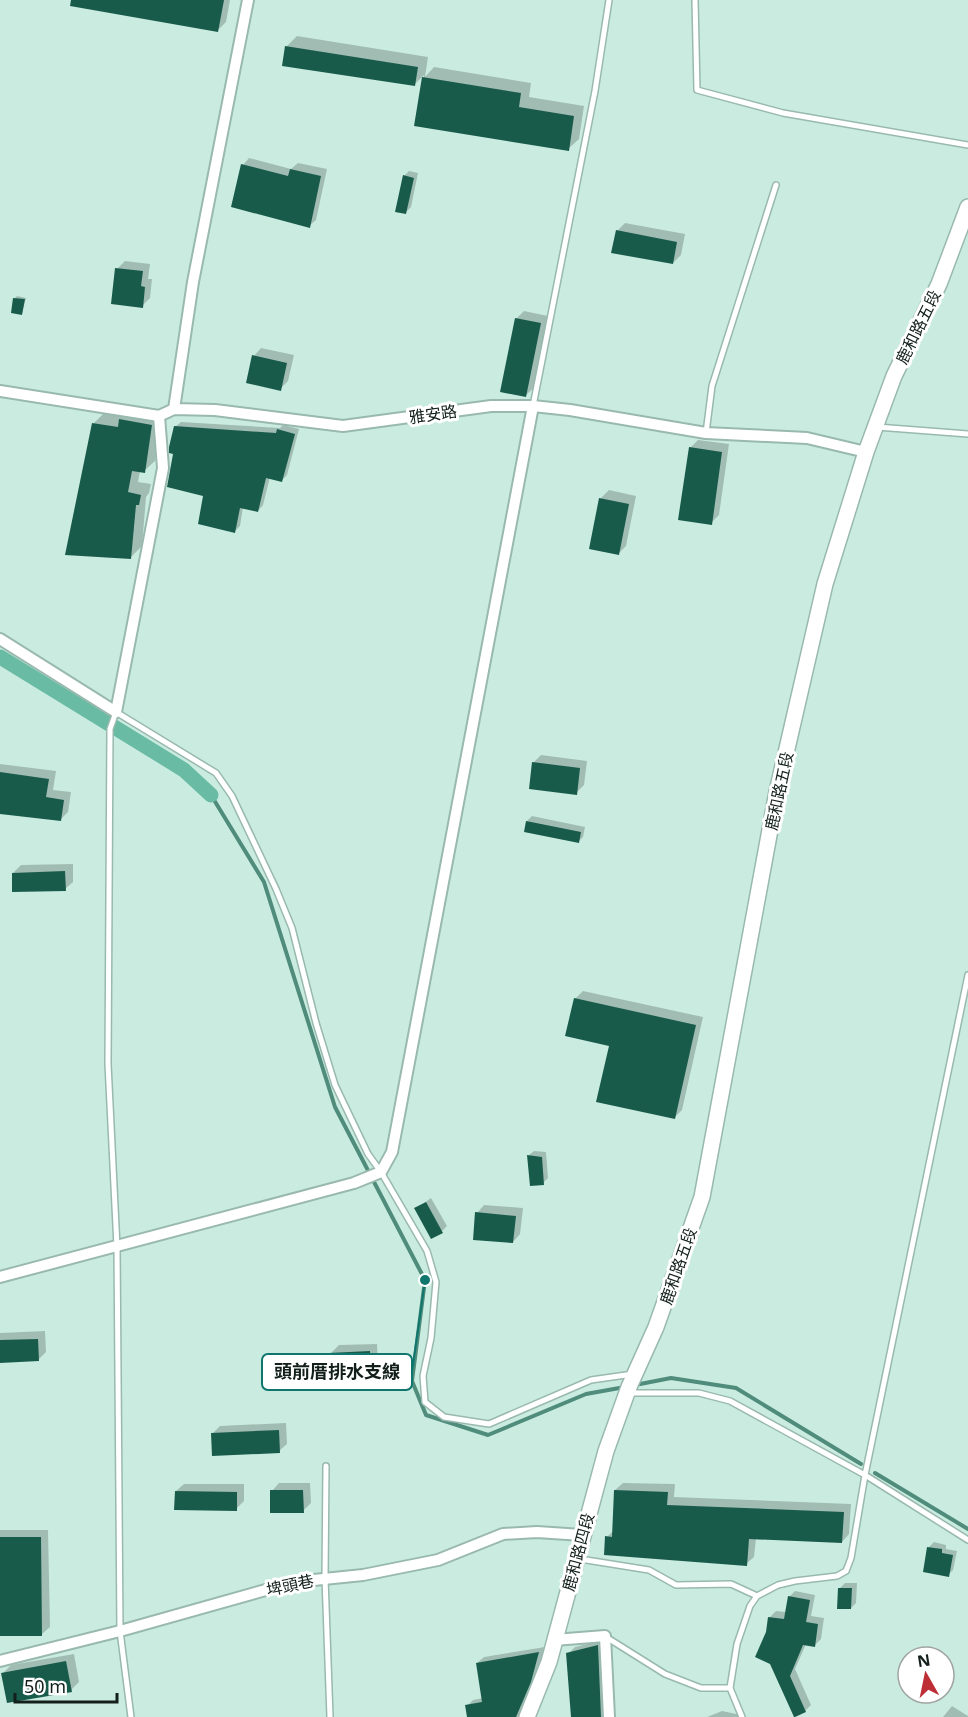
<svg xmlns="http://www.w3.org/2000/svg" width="968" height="1717" font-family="'Noto Sans','Noto Sans TC',sans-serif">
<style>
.shadow{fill:#0003}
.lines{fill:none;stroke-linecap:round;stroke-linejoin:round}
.stream{stroke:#4f8c7b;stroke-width:4}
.canal{stroke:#69bba4;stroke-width:15}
.building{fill:#195b4b}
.service-casing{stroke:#99b9af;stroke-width:8}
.minor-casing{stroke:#99b9af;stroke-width:14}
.secondary-casing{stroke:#99b9af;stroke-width:18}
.service{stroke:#fff;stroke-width:5}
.minor{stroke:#fff;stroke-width:10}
.secondary{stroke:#fff;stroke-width:15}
.labels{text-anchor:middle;stroke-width:6;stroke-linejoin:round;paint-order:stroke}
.street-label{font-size:16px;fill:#121f1b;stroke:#fff}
.leader{fill:none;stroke:#0f766e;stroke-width:2}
.callout-dot{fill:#0f766e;stroke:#fff;stroke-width:2}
.callout{fill:#fff;stroke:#0f766e;stroke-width:2}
.callout-label{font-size:18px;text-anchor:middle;font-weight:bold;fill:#121f1b}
</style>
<rect width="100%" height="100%" fill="#caece0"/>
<path class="shadow" d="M93,0H230L226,22L218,30Z
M297,36L428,57L425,77L434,67L531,83L529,97L584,106L579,139L568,149L416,125L424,75L414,85L286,47Z
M249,158L291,169L298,163L327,169L316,220L309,226L243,165Z
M409,171L418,173L411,207L406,212L404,176Z
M625,223L685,234L681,255L673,263L617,231Z
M125,261L150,264L148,279H152L150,298L142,306L117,269Z
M17,296L26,298L22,313L15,298Z
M524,311L548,316L534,388L526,395L516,319Z
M261,348L294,355L288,381L280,389L254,356Z
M131,409L162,415L155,461L144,471H140L138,482L151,484L149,493L146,497L142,546L131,557L94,423L104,413L125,416Z
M181,422L280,428L283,425L299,429L287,475L282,480L270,477L263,505L258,511L243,507L240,526L235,531L175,453V427Z
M698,440L729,444L719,515L711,523L690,448Z
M609,490L636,496L626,546L618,554L591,548L601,498Z
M541,755L587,761L584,785L576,793L533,763Z
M0,764L56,771L53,790L71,792L68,812L60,820L0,812Z
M532,816L585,827L583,837L578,842L527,821Z
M73,864V882L65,889L13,873L21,865Z
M583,991L703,1017L682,1110L674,1118L611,1045L575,999Z
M534,1151L546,1152L548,1178L543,1183L529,1155Z
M431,1198L447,1226L442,1231L416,1209Z
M484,1205L523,1208L520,1234L513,1242L477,1213Z
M45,1331L46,1352L38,1360L0,1361V1333Z
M377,1344L378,1366L370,1374L331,1353L339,1345Z
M286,1423L287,1444L279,1451L212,1434L220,1426Z
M279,1483H310L311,1503L303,1511L272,1491Z
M623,1483L675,1484L674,1497L851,1504L849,1534L842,1542L756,1538L754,1557L746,1564L607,1537L614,1530L615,1490Z
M184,1484H244V1501L236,1509L176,1491Z
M0,1530H48L50,1627L42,1634L0,1635Z
M934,1542L946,1545V1549L957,1551L953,1570L948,1575L929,1547Z
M845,1583H857L856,1603L851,1608L840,1588Z
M795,1591L815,1595L811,1616L824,1618L821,1639L815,1645L806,1644L795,1669L811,1705L805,1711L768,1633L770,1617L776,1611L786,1612L789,1597Z
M604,1640L613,1717H573L568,1654L575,1647Z
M545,1647L536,1674L519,1717H469L467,1706L473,1700L483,1698L477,1663L484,1657Z
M74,1654L79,1682L71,1690L3,1673L11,1665Z
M952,1706L968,1716V1717H943Z
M722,1711L741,1715V1717H707Z"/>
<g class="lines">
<path class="stream" d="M211,795L264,882L335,1107L425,1280L412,1381L426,1415L488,1435L586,1394L625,1387
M635,1385L671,1378L736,1388L861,1464
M875,1473L968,1529"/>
<path class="canal" d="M0,657L184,770L211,795"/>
</g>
<path class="building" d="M71,0H224L218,32L70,6Z
M285,46L418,67L415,86L282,66Z
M422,77L521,93L519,107L574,116L569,151L414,126Z
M241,164L288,176L290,169L321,176L310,228L231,207Z
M403,175L414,178L406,214L395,212Z
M616,230L677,242L673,264L611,253Z
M115,268L143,271L141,286L145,287L143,308L111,304Z
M13,298L25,299L22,315L11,313Z
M515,318L541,323L526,397L500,392Z
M252,355L287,363L281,391L246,383Z
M119,419L152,425L145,473L132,471L128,492L141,495L139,505H136L131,559L65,555L92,423L118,427Z
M174,426L276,433L277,429L295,434L282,482L266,478L258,512L240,508L235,533L198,524L203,496L167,487L173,454L169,453V447Z
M689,447L722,452L712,525L678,520Z
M599,498L629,504L619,555L589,549Z
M532,762L580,768L577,795L529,789Z
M0,772L49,779L46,797L64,800L61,821L0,814Z
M526,821L581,832L579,843L524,832Z
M65,871L66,891L12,892V873Z
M574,998L696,1025L675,1119L596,1102L609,1046L565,1036Z
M527,1155L542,1157L544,1185L530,1186Z
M426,1202L443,1233L431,1239L414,1208Z
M475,1212L516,1216L513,1243L473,1240Z
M38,1339L39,1361L0,1363V1340Z
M370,1351L371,1376L330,1377L329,1353Z
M279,1430L280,1453L212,1456L211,1433Z
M270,1490H303L304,1513H270Z
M614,1490L668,1492L667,1505L844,1512L842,1543L749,1539L747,1566L604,1555L605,1536L612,1537Z
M175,1491L237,1492V1511L174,1510Z
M0,1537H41L42,1636H0Z
M927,1547L942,1549V1553L953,1555L949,1577L923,1572Z
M838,1588H852L851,1609H837Z
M788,1596L810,1600L806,1622L818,1624L815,1647L803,1645L790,1676L806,1712L795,1717H794L770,1664L755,1657L766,1632L768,1617L784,1619Z
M598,1645L601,1717H571L566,1653Z
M539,1652L531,1682L516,1717H467L465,1705L482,1702L476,1663Z
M66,1661L72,1692L7,1703L1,1673Z"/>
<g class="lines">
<defs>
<path id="service" d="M695,0L697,90L783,113L968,145
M533,406L595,91L609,0
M877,427L968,434
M706,433L712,386L776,185
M630,1393H699L730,1401L865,1475L968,1540
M326,1466L325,1578L330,1717
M580,1559L649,1570L676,1585L731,1584L757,1596
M606,1637L665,1674L701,1688H730
M131,1717L120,1631L117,1247L108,1064L110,729L116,712L216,773L232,796L276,889L292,928L316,1023L335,1085L368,1154L381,1172L427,1251L436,1282L431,1338L423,1376L425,1402L444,1417L489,1424L591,1380L633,1374
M742,1717L730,1688L737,1644L750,1606L757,1596L778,1585L795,1581L837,1576L846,1571L851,1558L865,1475L968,975"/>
<path id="minor" d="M0,391L159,416L174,409L215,410L343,426L491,406H533L570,410L706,433L807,438L866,452
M174,409L193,282L248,0
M0,639L116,712L163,468L159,416
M0,1277L354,1183L381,1172L392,1152L533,406
M554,1640L605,1636L609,1717
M0,1661L120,1631L294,1582L363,1575L438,1560L503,1534L537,1532L582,1535"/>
<path id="secondary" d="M527,1717L549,1662L606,1451L629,1387L656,1327L702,1197L777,792L825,584L866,452L894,376L939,284L968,207"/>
</defs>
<use href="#service" class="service-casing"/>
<use href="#minor" class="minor-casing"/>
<use href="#secondary" class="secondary-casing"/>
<use href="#service" class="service"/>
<use href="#minor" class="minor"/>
<use href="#secondary" class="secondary"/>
</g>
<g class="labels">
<g class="street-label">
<text transform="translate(918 327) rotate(-64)" y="6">鹿和路五段</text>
<text transform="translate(433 414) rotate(-8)" y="6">雅安路</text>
<text transform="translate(779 791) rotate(-78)" y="6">鹿和路五段</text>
<text transform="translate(678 1266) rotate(-71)" y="6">鹿和路五段</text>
<text transform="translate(578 1552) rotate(-75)" y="6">鹿和路四段</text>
<text transform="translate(290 1585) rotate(-12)" y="6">埤頭巷</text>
</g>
</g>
<path class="leader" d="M425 1280L412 1372"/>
<circle class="callout-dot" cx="425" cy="1280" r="6"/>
<rect class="callout" x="262" y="1354" width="150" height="36" rx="6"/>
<g class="callout-label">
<text x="337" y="1378">頭前厝排水支線</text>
</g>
<g transform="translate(926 1675) rotate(351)"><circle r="28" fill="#ffffff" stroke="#a0a5a4" stroke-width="1.5"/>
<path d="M0-4.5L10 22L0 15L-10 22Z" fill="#be2e36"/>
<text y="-9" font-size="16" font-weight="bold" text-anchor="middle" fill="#121f1b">N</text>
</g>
<path d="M15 1693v9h102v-9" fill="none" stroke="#121f1b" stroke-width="3"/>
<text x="24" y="1693" font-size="18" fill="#121f1b" stroke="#ffffff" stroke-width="4.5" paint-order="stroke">50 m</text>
</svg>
